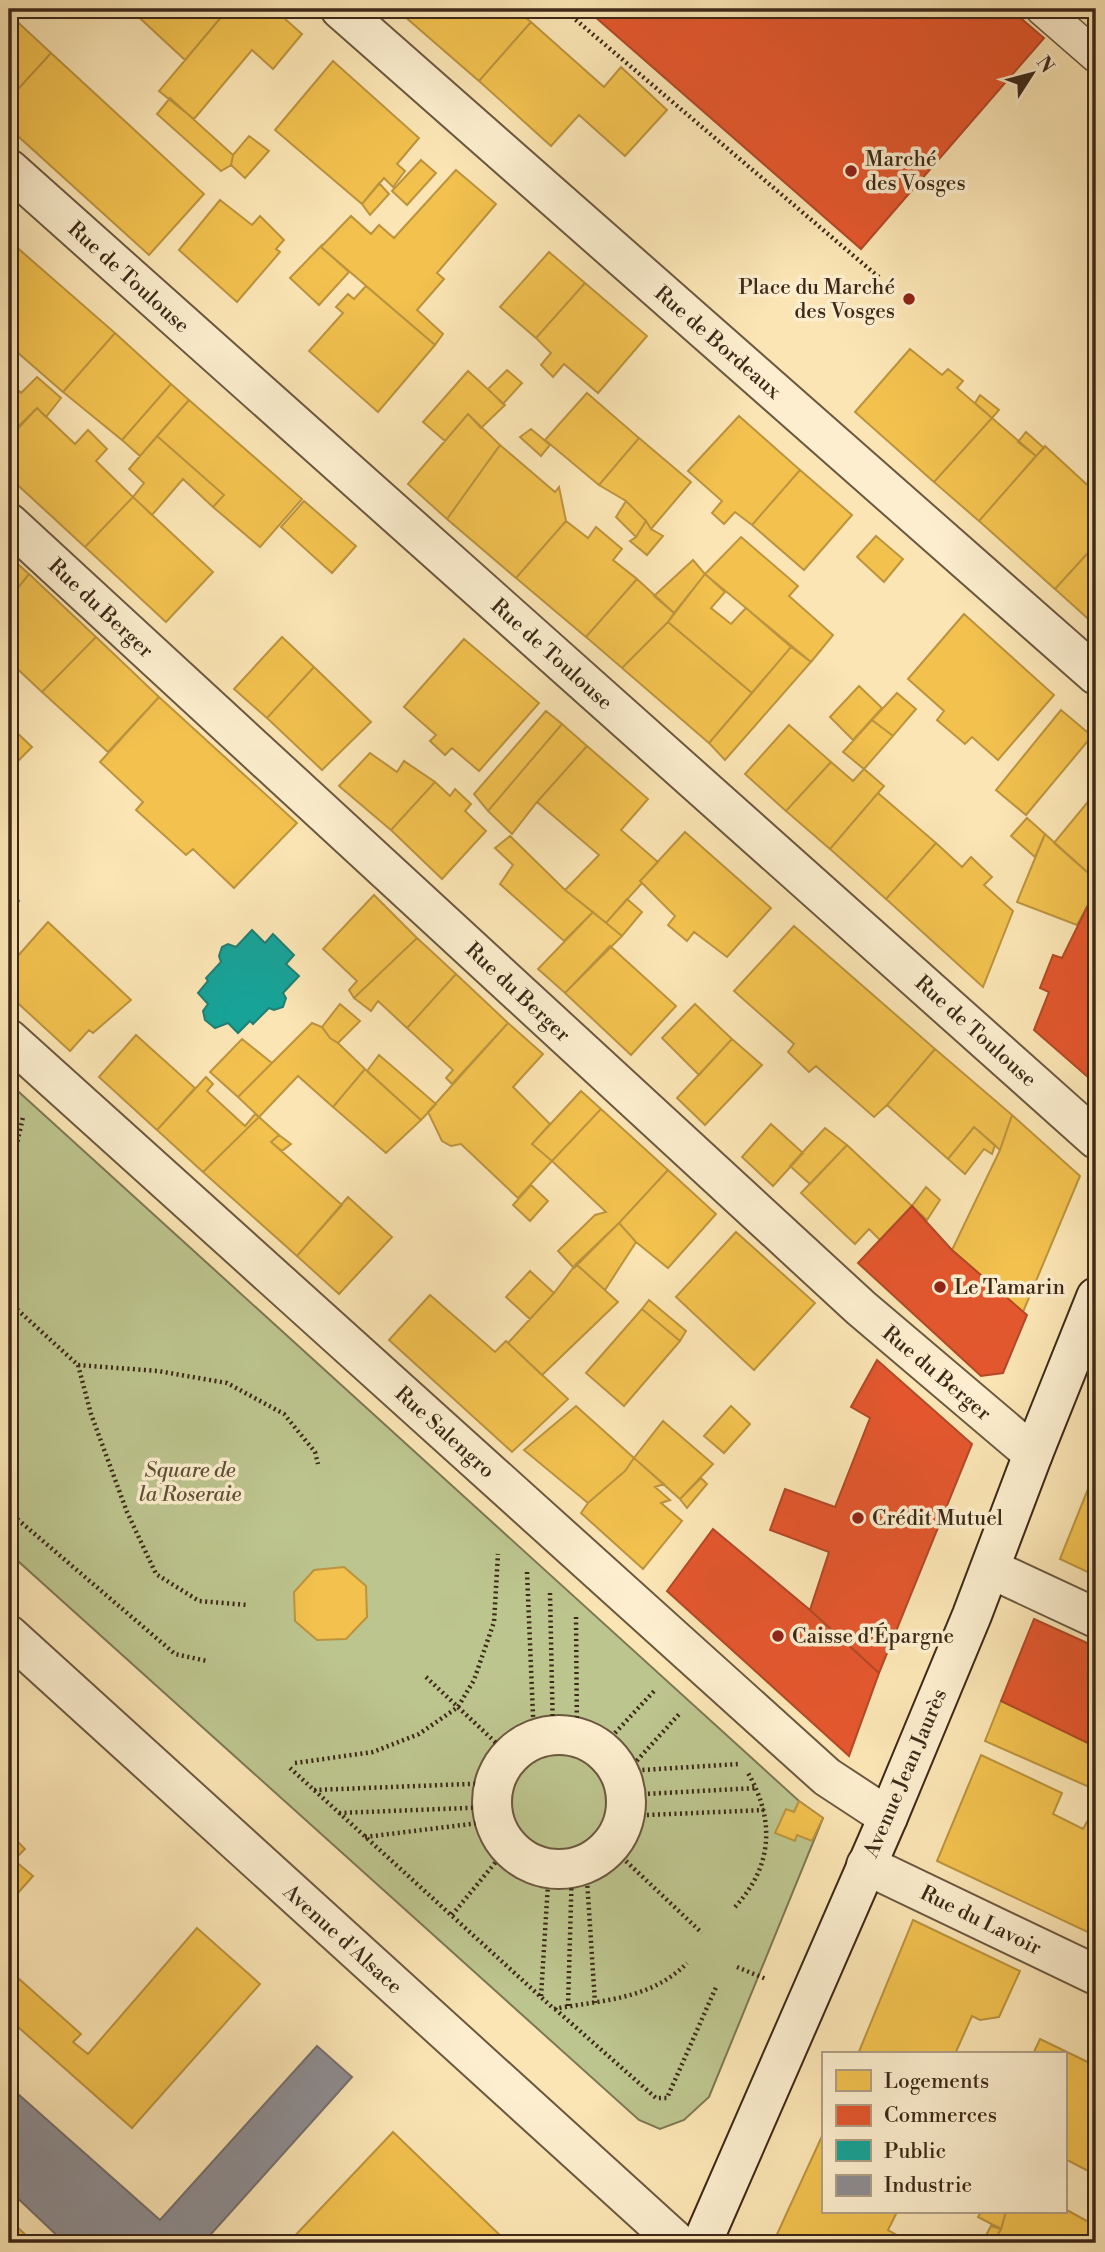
<svg xmlns="http://www.w3.org/2000/svg" width="1105" height="2252" font-family="'Libre Bodoni',serif">
<style>
.green{fill:#bdc58e;stroke:#7d7753;stroke-width:2}
.homes{fill:#f2c14e;stroke:#bc933e;stroke-width:2}
.shops{fill:#e4572e;stroke:#b24927;stroke-width:2}
.public{fill:#17a398;stroke:#227e72;stroke-width:2}
.industry{fill:#8d8d92;stroke:#756f6d;stroke-width:2}
.lines{fill:none;stroke-linecap:round;stroke-linejoin:round}
.lane-casing{stroke:#6c583f;stroke-width:35}
.street-casing{stroke:#6c583f;stroke-width:42}
.secondary-casing{stroke:#3d2918;stroke-width:42}
.path{stroke:#3d2918;stroke-width:4.5;stroke-dasharray:2 3.5;stroke-linecap:butt}
.lane{stroke:#fceece;stroke-width:32}
.street{stroke:#fceece;stroke-width:38}
.secondary{stroke:#fceece;stroke-width:38}
.poi-dot{fill:#8f2418;stroke:#fceece;stroke-width:2.5}
.labels{text-anchor:middle;stroke-width:7;stroke-linejoin:round;paint-order:stroke}
.poi-label{font-size:21px;fill:#3d2918;stroke:#fceece;text-anchor:start}
.street-label{font-size:21px;fill:#3d2918;stroke:#fceece}
.park-label{font-size:21px;font-style:italic;fill:#5d5036;stroke:#fceece}
</style>
<rect width="100%" height="100%" fill="#fbe5b4"/>
<filter id="stains"><feTurbulence type="fractalNoise" baseFrequency=".00286" numOctaves="4"/><feColorMatrix values="0 0 0 0 .2 0 0 0 0 .09 0 0 0 0 .02 0 0 0 .5 -.17"/></filter>
<radialGradient id="worn" r=".72"><stop offset=".6" stop-color="#630" stop-opacity="0"/><stop offset="1" stop-color="#630" stop-opacity=".3"/></radialGradient>
<path class="green" d="M9,1083L799,1801L823,1818L709,2097L684,2120L660,2129L639,2120L9,1553Z"/>
<path class="homes" d="M130,9H228L185,60Z
M228,9H274L302,34L273,69L252,50L194,119L159,91Z
M396,9H515L531,22L479,81Z
M9,14L51,53L9,99Z
M531,22L604,87L621,67L667,110L625,156L579,115L551,146L479,81Z
M51,53L204,194L149,255L9,128V99Z
M333,61L419,138L397,164L405,171L393,187L384,178L362,204L275,130Z
M170,98L233,155L231,165L221,171L157,114Z
M249,136L269,151L245,178L231,165L233,155Z
M421,160L436,173L407,205L392,191Z
M456,170L496,204L437,273L444,279L417,310L443,334L435,345L321,247L351,216L371,234L379,225L394,238Z
M379,183L389,194L370,215L362,204Z
M220,200L252,225L260,216L284,240L276,249L280,252L237,302L179,250Z
M13,244L115,333L63,392L9,345V249Z
M323,244L321,247L349,272L319,305L290,278Z
M549,252L585,283L536,338L500,307Z
M585,283L647,336L598,393L564,364L553,377L541,365L551,353L536,338Z
M366,286L435,345L378,412L309,351L343,313L336,307L348,294L354,299Z
M115,333L171,384L122,440L63,392Z
M910,349L942,375L948,369L963,381L957,388L992,418L934,482L855,412Z
M507,370L522,383L503,404L488,389Z
M468,371L505,405L481,428L468,414L445,441L423,422Z
M37,377L61,398L46,417L37,408L18,427L9,419V385L11,383L21,393Z
M171,384L189,400L140,456L122,440Z
M587,393L639,438L599,485L545,440Z
M980,395L999,410L992,418L975,403Z
M189,400L302,499L260,547L213,507L224,495L157,436Z
M37,408L75,444L88,430L107,449L96,461L133,497L85,547L9,477V438Z
M468,414L500,445L447,519L408,484Z
M739,416L800,470L752,525L735,512L724,524L712,513L722,501L688,471Z
M992,418L1036,456L979,521L934,482Z
M9,419L18,427L9,438Z
M531,429L550,445L541,456L520,437Z
M1026,432L1044,448L1036,456L1018,442Z
M157,436L224,495L213,507L183,479L152,515L133,497L144,483L129,469Z
M639,438L691,482L651,529L646,521L626,501L599,485Z
M500,445L555,492L559,487L566,521L516,578L447,519Z
M1045,446L1096,493V544L1055,589L979,521Z
M800,470L852,515L804,570L752,525Z
M133,497L213,572L166,622L85,547Z
M304,501L356,546L332,573L281,527Z
M626,501L646,521L636,537L616,517Z
M566,521L588,538L596,527L622,549L613,560L637,579L586,637L516,578Z
M646,521L651,529L663,536L647,555L630,541L636,537Z
M876,536L903,559L884,582L857,557Z
M741,537L798,586L789,596L833,635L811,662L705,574Z
M1096,544V626L1055,589Z
M9,556L29,574L9,599Z
M693,560L705,574L674,613L654,596Z
M29,574L96,637L42,692L9,661V599Z
M705,574L725,592L711,608L731,624L746,608L791,647L752,693L668,622Z
M637,579L674,613L668,622L622,668L586,637Z
M964,614L1054,695L998,760L972,737L965,744L937,720L944,711L908,679Z
M668,622L752,693L709,743L622,668Z
M96,637L159,697L108,752L42,692Z
M282,637L314,667L267,718L234,689Z
M464,639L539,703L479,771L452,748L445,755L430,741L436,735L404,707Z
M791,647L811,662L725,760L709,743Z
M314,667L371,722L322,770L267,718Z
M859,686L882,708L853,740L830,717Z
M897,693L916,709L893,736L872,720Z
M159,697L297,823L234,888L193,849L186,855L136,810L143,802L100,762Z
M1061,710L1092,736L1026,815L996,790Z
M546,711L562,724L488,811L474,794Z
M872,720L893,736L864,769L843,752Z
M562,724L587,746L537,802L512,834L488,811Z
M9,725L32,747L14,765L9,760Z
M789,725L831,762L786,811L745,774Z
M587,746L648,799L621,830L658,862L640,881L642,883L606,923L565,890L599,855L537,802Z
M370,753L397,772L404,761L435,782L391,830L339,786Z
M831,762L853,781L864,769L884,786L830,849L786,811Z
M435,782L450,796L455,789L471,804L465,811L486,831L442,879L391,830Z
M1096,792V880L1054,843Z
M878,793L936,843L886,899L830,849Z
M1027,818L1045,834L1035,857L1011,836Z
M685,832L771,908L727,957L694,932L687,941L668,925L675,916L640,881Z
M1045,834L1096,880V909L1089,903L1077,925L1017,902Z
M510,836L565,890L593,912L564,941L500,884L513,865L495,848Z
M936,843L962,867L971,857L992,877L984,885L1013,911L983,987L886,899Z
M374,895L417,938L354,998L349,990L357,981L323,949Z
M627,899L642,912L622,936L606,923Z
M593,912L622,936L565,993L538,969Z
M48,922L131,1000L93,1033L89,1030L70,1051L9,995V966Z
M794,926L935,1049L887,1105L874,1117L816,1066L809,1072L788,1052L794,1044L734,991Z
M417,938L456,974L407,1028L378,1001L371,1011L354,998Z
M610,946L676,1006L631,1055L565,993Z
M456,974L508,1023L452,1084L446,1078L453,1070L407,1028Z
M340,1004L360,1021L338,1043L330,1038L322,1027Z
M695,1004L732,1039L699,1075L662,1038Z
M312,1023L322,1027L330,1038L338,1043L365,1069L333,1107L298,1076L259,1117L238,1097Z
M508,1023L543,1054L513,1087L550,1124L532,1144L552,1161L518,1198L461,1144L451,1146L442,1141L428,1112Z
M136,1035L195,1088L157,1130L99,1077Z
M242,1039L272,1063L238,1097L210,1072Z
M732,1039L762,1065L705,1125L677,1098Z
M935,1049L1012,1115L1000,1150L974,1127L948,1159L887,1105Z
M379,1055L436,1104L421,1120L367,1071Z
M365,1069L421,1120L386,1153L333,1107Z
M206,1077L213,1084L207,1091L245,1126L255,1114L259,1117L203,1172L157,1130Z
M581,1091L601,1109L552,1161L532,1144Z
M601,1109L668,1170L619,1223L574,1268L558,1251L595,1215L606,1212L552,1161Z
M1012,1115L1080,1176L1023,1312L952,1250L1000,1150Z
M259,1117L279,1135L271,1142L342,1205L297,1256L203,1172Z
M771,1124L803,1153L773,1186L742,1157Z
M974,1127L995,1145L992,1154L984,1149L965,1174L948,1159Z
M825,1128L847,1145L810,1184L790,1166Z
M279,1135L291,1144L282,1151L271,1142Z
M847,1145L912,1206L880,1240L869,1229L855,1244L801,1193Z
M668,1170L716,1214L668,1268L636,1242L619,1223Z
M531,1185L548,1201L530,1221L513,1205Z
M926,1187L940,1200L927,1220L912,1206Z
M348,1197L392,1237L339,1294L297,1256Z
M619,1223L636,1242L605,1290L576,1264Z
M736,1232L815,1303L754,1370L676,1297Z
M576,1264L618,1302L542,1375L508,1343L554,1293Z
M530,1271L554,1293L530,1319L506,1297Z
M430,1295L495,1352L506,1341L508,1343L568,1399L512,1452L389,1340Z
M649,1300L686,1331L680,1341L642,1309Z
M642,1309L680,1341L624,1406L586,1373Z
M576,1406L634,1458L625,1471L588,1503L524,1450Z
M731,1406L750,1424L724,1453L704,1436Z
M663,1421L713,1464L680,1499L634,1458Z
M634,1458L664,1484L655,1487L670,1500L661,1503L682,1521L643,1569L581,1513L588,1503L625,1471Z
M1096,1469V1576L1060,1559Z
M701,1478L707,1484L687,1508L680,1499Z
M344,1567L366,1586L367,1617L346,1639L317,1640L295,1621L294,1592L314,1570Z
M1001,1701L1096,1747V1790L985,1741Z
M981,1755L1062,1793L1053,1814L1083,1829L1088,1820L1096,1815V1936L937,1861Z
M799,1801L823,1818L812,1841L797,1835L795,1841L775,1833L786,1809L794,1812Z
M9,1825L15,1831L14,1838L25,1849L14,1860L33,1876L9,1903Z
M913,1920L1020,1971L999,2017L980,2020L972,2016L955,2054H858Z
M197,1928L260,1984L132,2128L9,2019V1970L81,2034L73,2042L88,2054Z
M1040,2039L1096,2066V2175L1065,2159V2054H1033Z
M393,2132L507,2242L506,2243H288Z
M823,2134V2212H897L888,2230L911,2243H773Z
M1065,2209L1096,2226L1086,2243H993L1001,2229L1006,2212H1065Z
M981,2212H1006L1001,2229L978,2217Z
M9,2219L34,2243H9Z
M991,2226L1001,2229L993,2243H982Z"/>
<path class="shops" d="M586,9H1010L1044,38L861,249Z
M1089,903L1096,909V1084L1034,1030L1049,992L1040,988L1053,955L1062,958Z
M912,1206L952,1250L1027,1315L1003,1373L981,1376L858,1263Z
M877,1360L972,1444L879,1673L810,1610L829,1552L770,1530L785,1489L835,1507L870,1418L851,1407Z
M713,1529L810,1610L879,1673L849,1756L667,1591Z
M1034,1619L1096,1647V1747L1001,1701Z"/>
<path class="public" d="M252,930L265,943L273,934L294,955L286,964L299,976L283,993L286,998L283,1007L274,1010L269,1008L253,1024L250,1021L238,1033L228,1023L215,1028L205,1020L203,1011L208,1004L198,993L208,981L206,978L221,962L219,956L222,947L228,944L236,947Z"/>
<path class="industry" d="M9,887L19,901L9,912Z
M317,2046L352,2077L203,2243H65L9,2190V2086L160,2220Z"/>
<g class="lines">
<defs>
<path id="lane" d="M1042,9L1096,56"/>
<path id="street" d="M340,9L1096,675
M9,169L1096,1139
M9,523L861,1308L1033,1454
M9,1039L827,1777L888,1817
M991,1569L1096,1618
M9,1635L678,2243
M492 1802a67 67 0 1 1 134 0a67 67 0 1 1-134 0Z
M866,1865L1096,1975"/>
<path id="secondary" d="M702,2243L888,1817L972,1615L1033,1454L1096,1297"/>
</defs>
<use href="#lane" class="lane-casing"/>
<use href="#street" class="street-casing"/>
<use href="#secondary" class="secondary-casing"/>
<path class="path" d="M563,9L881,279
M9,1179L23,1117
M9,1302L78,1365L158,1371L227,1383L284,1414L315,1452L318,1464
M78,1365L91,1414L127,1512L156,1574L199,1601L248,1605
M9,1512L175,1654L207,1661
M527,1572L534,1739
M550,1593L553,1735
M576,1617L577,1737
M426,1677L510,1756
M600,1749L656,1689
M295,1763L373,1752L419,1734L458,1707L474,1680L494,1622L498,1554
M290,1768L554,2009C601,2000 651,2000 687,1963
M626,1771L739,1764
M622,1777L681,1712
M314,1790L494,1783
M626,1795L756,1788
M339,1813L492,1807
M625,1816L764,1810
M365,1837L495,1821
M610,1846L702,1933
M586,1864L595,2003
M735,1907C773,1866 775,1820 748,1773
M452,1915L509,1846
M737,1967L766,1979
M541,1996L549,1868
M568,2006L572,1868
M555,2009L656,2098H667L717,1985"/>
<use href="#lane" class="lane"/>
<use href="#street" class="street"/>
<use href="#secondary" class="secondary"/>
</g>
<g class="poi-dot">
<circle cx="851" cy="171" r="7"/>
<circle cx="909" cy="299" r="7"/>
<circle cx="940" cy="1287" r="7"/>
<circle cx="858" cy="1518" r="7"/>
<circle cx="778" cy="1636" r="7"/>
</g>
<g class="labels">
<g class="poi-label">
<text x="865" y="166">Marché<tspan x="865" dy="24">des Vosges</tspan></text>
<text x="895" y="294" text-anchor="end">Place du Marché<tspan x="895" dy="24">des Vosges</tspan></text>
<text x="954" y="1294">Le Tamarin</text>
<text x="872" y="1525">Crédit Mutuel</text>
<text x="792" y="1643">Caisse d'Épargne</text>
</g>
<g class="street-label">
<text transform="translate(129 277) rotate(42)" y="7">Rue de Toulouse</text>
<text transform="translate(718 342) rotate(41)" y="7">Rue de Bordeaux</text>
<text transform="translate(101 608) rotate(43)" y="7">Rue du Berger</text>
<text transform="translate(552 654) rotate(42)" y="7">Rue de Toulouse</text>
<text transform="translate(518 992) rotate(43)" y="7">Rue du Berger</text>
<text transform="translate(976 1031) rotate(42)" y="7">Rue de Toulouse</text>
<text transform="translate(937 1373) rotate(40)" y="7">Rue du Berger</text>
<text transform="translate(445 1432) rotate(42)" y="7">Rue Salengro</text>
<text transform="translate(905 1773) rotate(-67)" y="7">Avenue Jean Jaurès</text>
<text transform="translate(981 1920) rotate(26)" y="7">Rue du Lavoir</text>
<text transform="translate(343 1939) rotate(42)" y="7">Avenue d'Alsace</text>
</g>
<g class="park-label">
<text x="190" y="1477">Square de<tspan x="190" dy="24">la Roseraie</tspan></text>
</g>
</g>
<rect width="1105" height="2252" fill="none" stroke="#fbe5b4" stroke-width="35"/>
<rect x="10" y="10" width="1084" height="2231" fill="none" stroke="#3d2918" stroke-width="3.5"/>
<rect x="18" y="18" width="1070" height="2217" fill="none" stroke="#3d2918" stroke-width="2"/>
<rect x="822" y="2052" width="245" height="161" fill="#fceece" stroke="#b09f85" stroke-width="2"/>
<rect x="836" y="2070" width="35" height="21" fill="#f2c14e" stroke="#b09f85" stroke-width="2"/>
<text x="884" y="2088" font-size="21" fill="#3d2918">Logements</text>
<rect x="836" y="2105" width="35" height="21" fill="#e4572e" stroke="#b09f85" stroke-width="2"/>
<text x="884" y="2122" font-size="21" fill="#3d2918">Commerces</text>
<rect x="836" y="2140" width="35" height="21" fill="#17a398" stroke="#b09f85" stroke-width="2"/>
<text x="884" y="2158" font-size="21" fill="#3d2918">Public</text>
<rect x="836" y="2175" width="35" height="21" fill="#8d8d92" stroke="#b09f85" stroke-width="2"/>
<text x="884" y="2192" font-size="21" fill="#3d2918">Industrie</text>
<g transform="translate(1032 74) rotate(54)" stroke="#fceece" stroke-width="5" paint-order="stroke">
<path d="M0-5L12 26L0 18L-12 26Z" fill="#3d2918"/>
<text y="-10" font-size="19" font-weight="bold" text-anchor="middle" fill="#3d2918">N</text>
</g>
<rect width="100%" height="100%" filter="url(#stains)"/>
<rect width="100%" height="100%" fill="url(#worn)"/>
</svg>
